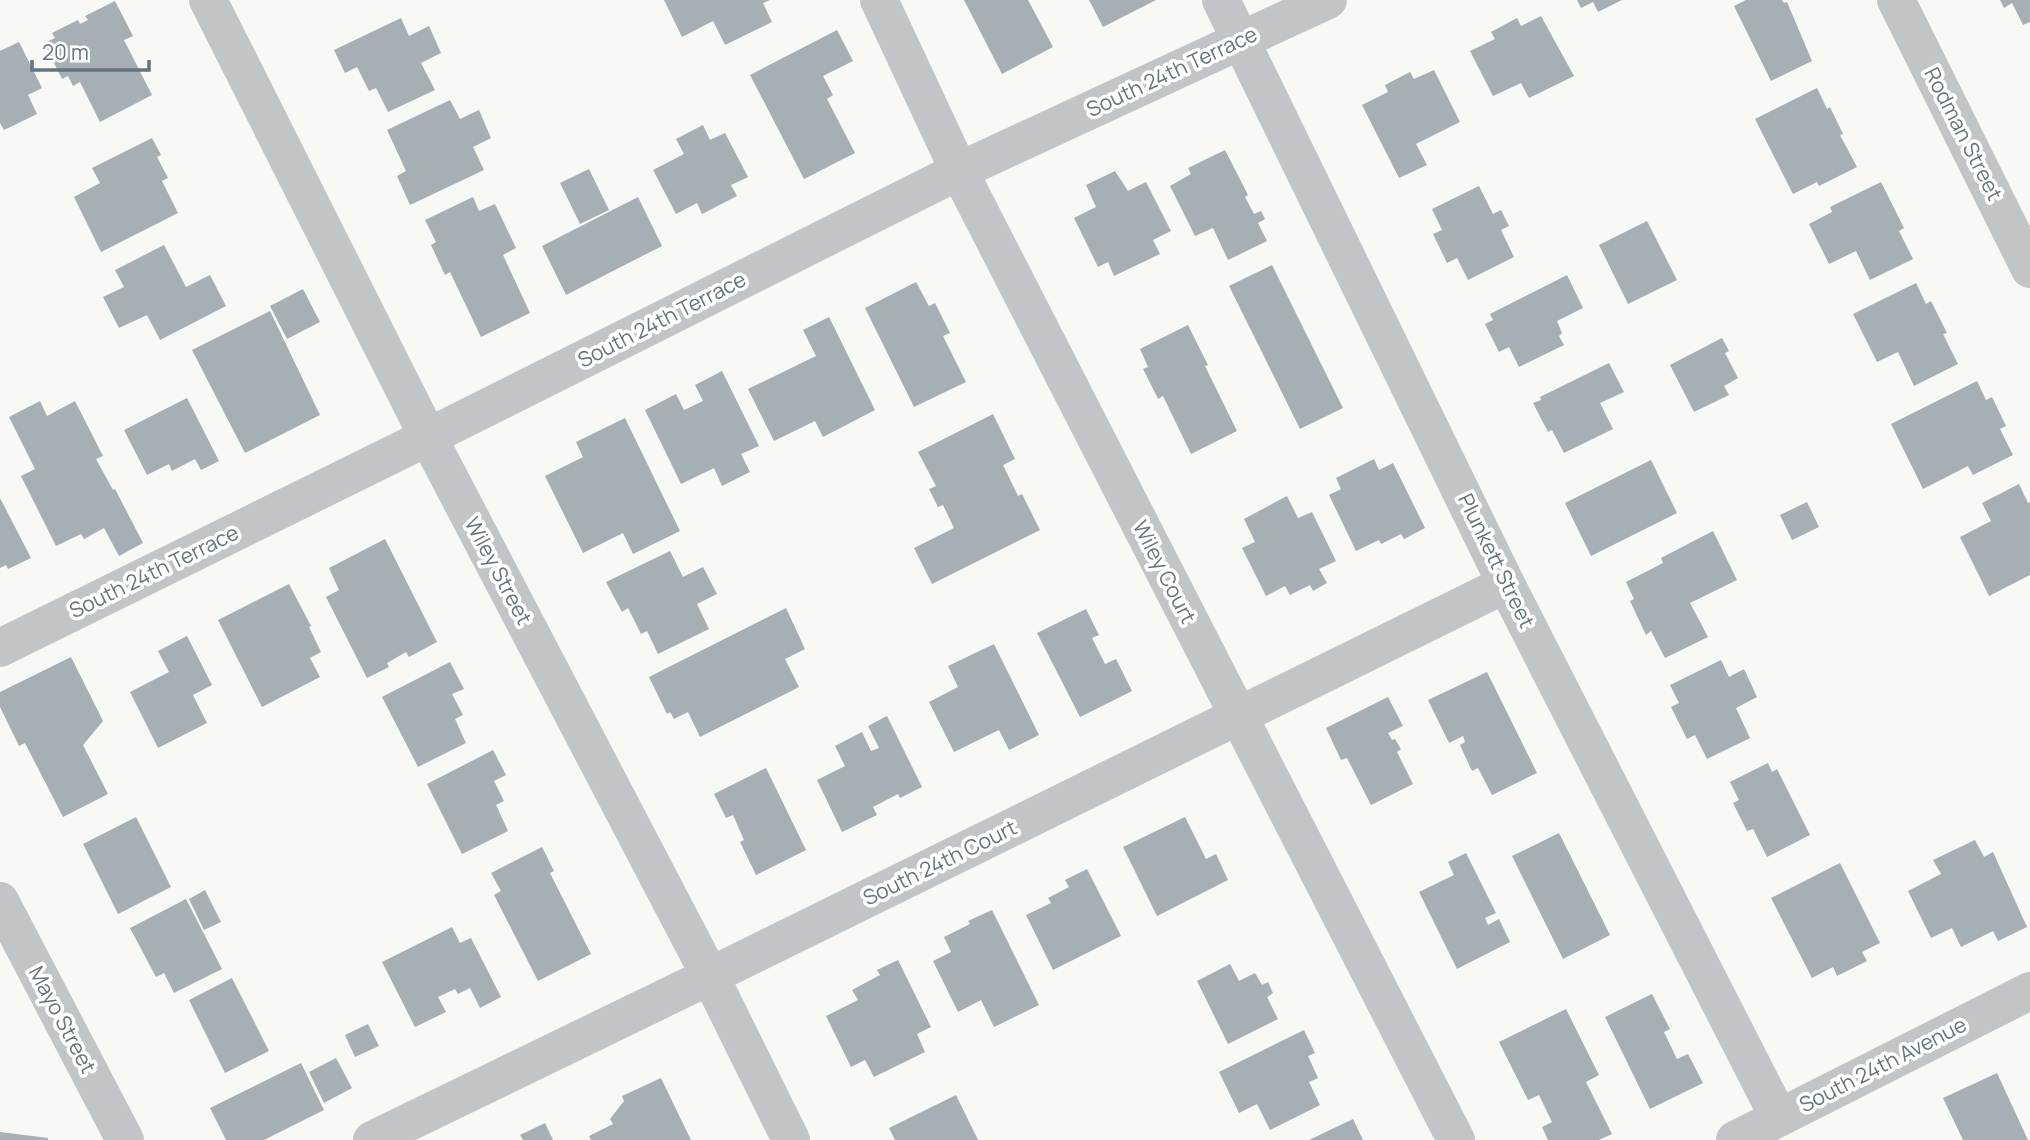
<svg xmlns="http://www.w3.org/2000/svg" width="2030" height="1140" font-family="Manrope,sans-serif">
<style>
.building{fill:#a5afb4}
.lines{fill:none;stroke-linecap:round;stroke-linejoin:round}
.minor{stroke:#c1c5c8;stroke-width:38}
.labels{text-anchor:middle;stroke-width:7;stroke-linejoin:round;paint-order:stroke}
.street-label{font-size:21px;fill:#63757f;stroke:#fff}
</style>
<rect width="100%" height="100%" fill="#f8f8f5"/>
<path class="building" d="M664,0H770L763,3L772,22L725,45L713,21L682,37Z
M964,0H1028L1053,47L1002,74Z
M1089,0H1156L1103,27Z
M1577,0H1622L1598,12L1593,2L1581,8Z
M1746,0H1782L1784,3L1787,2L1812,61L1771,81L1734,6Z
M2000,0H2030V22L2023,25L2012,3L2004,8Z
M115,1L133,36L124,40L152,95L100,122L80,82L73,86L68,76L62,79L44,43L55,38L52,33L78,20L80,24L88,20L85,16Z
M1541,16L1574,76L1529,98L1521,83L1493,96L1470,51L1495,39L1491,32L1517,18L1521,26Z
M401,18L409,36L429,26L441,53L421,63L435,90L388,112L376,88L369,91L357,67L345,73L334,50Z
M837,30L853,61L823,76L833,95L827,99L855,153L804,179L750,75Z
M19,42L42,88L28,95L37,114L4,130L0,123V51Z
M1434,70L1460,122L1416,144L1427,165L1399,178L1362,105L1388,92L1385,85L1410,72L1414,79Z
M1817,88L1827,109L1830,107L1843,134L1840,135L1857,167L1819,186L1817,182L1793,194L1755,119Z
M450,100L460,119L479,110L491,138L473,147L484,170L410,205L397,176L406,171L387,130Z
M703,125L710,140L725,133L748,177L731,185L737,196L702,214L697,203L676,214L653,170L684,154L676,139Z
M152,138L161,155L157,157L168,178L162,181L178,213L101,252L74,197L100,183L92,168Z
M1225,150L1248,195L1245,197L1254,214L1261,211L1265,219L1258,223L1267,241L1228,260L1213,228L1195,236L1170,186L1191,174L1188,168Z
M589,169L609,210L580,224L560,183Z
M1115,171L1128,191L1146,182L1171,231L1153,240L1160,254L1114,276L1108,262L1098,267L1074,218L1096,207L1086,185Z
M1881,182L1904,228L1899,231L1913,259L1870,280L1856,251L1829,264L1809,224L1832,212L1830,207Z
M1479,186L1493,214L1501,210L1509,226L1501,230L1514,257L1468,280L1457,258L1447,263L1433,234L1442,230L1432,209Z
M473,197L479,211L495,204L516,248L503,255L530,313L481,337L450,272L445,275L431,245L436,242L425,220Z
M638,197L662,246L566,295L542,246Z
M1647,221L1677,280L1628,304L1599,245Z
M164,245L186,287L210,275L226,306L160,340L147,315L119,328L103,297L124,287L115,270Z
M1272,265L1343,408L1300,429L1229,286Z
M1567,275L1583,308L1557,321L1562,333L1559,336L1564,345L1519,367L1509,347L1499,352L1485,324L1493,320L1490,314Z
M916,282L929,306L935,303L950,333L943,336L966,382L914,407L865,308Z
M1916,283L1926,304L1931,301L1947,333L1943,334L1958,364L1914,386L1898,352L1877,362L1853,314Z
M303,289L320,322L287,339L270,306Z
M270,311L320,415L245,453L192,350Z
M829,317L875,410L823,437L815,421L774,441L748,389L816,356L803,330Z
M1188,325L1208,365L1205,366L1237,431L1191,454L1163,396L1158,399L1143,369L1148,367L1140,349Z
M1722,338L1729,351L1725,353L1738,378L1724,386L1729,395L1694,412L1670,365Z
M1609,363L1624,392L1600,403L1613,429L1564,453L1552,430L1548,432L1533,403L1541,400L1540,397Z
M722,371L759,446L741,454L750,472L722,486L714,468L681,484L645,410L676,394L684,410L703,401L695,385Z
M1977,381L1986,400L1992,397L2006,426L2000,429L2013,455L1973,475L1968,466L1923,489L1891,424Z
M187,398L219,461L201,470L195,459L172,471L169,464L147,475L124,430Z
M40,401L47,416L75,401L103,456L96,459L113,490L115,489L143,543L119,556L104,528L84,539L81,534L56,546L21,476L35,469L9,417Z
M993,414L1015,459L1003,465L1018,496L1022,494L1040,530L932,584L914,548L954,528L943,505L938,507L929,489L936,486L918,452Z
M625,418L680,531L633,554L623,533L583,553L545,476L583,457L576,442Z
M1374,459L1379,470L1393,463L1425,528L1404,539L1401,534L1381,544L1379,540L1356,551L1329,495L1341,489L1336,478Z
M1651,460L1677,513L1591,556L1565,503Z
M2019,484L2028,503L2030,502V575L1989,596L1960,537L1991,521L1982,503Z
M1287,496L1298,518L1312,512L1336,561L1319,569L1327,583L1313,591L1310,585L1290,595L1285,586L1266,596L1242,548L1255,542L1244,519Z
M0,498L31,558L8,569L6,565L0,568Z
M1807,502L1819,527L1792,540L1780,515Z
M1713,531L1737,580L1690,603L1708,637L1665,658L1651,631L1646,635L1630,601L1634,599L1626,582L1663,563L1661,558Z
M385,539L437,642L409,657L406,652L387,663L389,667L367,678L326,597L339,590L329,568Z
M670,551L683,577L703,567L717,594L697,604L709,629L658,654L647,631L641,634L628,608L622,612L606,582Z
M289,584L311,626L309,627L321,652L310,658L320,677L262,707L218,620Z
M786,608L805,649L785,659L799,687L700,737L688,712L674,719L670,712L667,714L649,677Z
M1086,609L1099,635L1092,638L1105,664L1116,659L1132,691L1080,717L1037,633Z
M187,636L212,685L193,695L207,723L158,748L130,692L169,672L158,651Z
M994,644L1039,735L1009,750L999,730L954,752L929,702L958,687L948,666Z
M71,657L103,721L83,745L108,794L63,817L25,743L19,746L0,707V692Z
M1721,660L1729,677L1744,669L1757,697L1736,708L1750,738L1707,759L1695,735L1687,739L1671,707L1679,703L1670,685Z
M450,662L464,689L452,694L463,715L455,719L466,743L418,767L382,697Z
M1487,672L1537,773L1492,795L1478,768L1472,771L1460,745L1465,742L1463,736L1449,743L1428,700Z
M1388,697L1403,726L1388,733L1392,740L1395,739L1401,749L1397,752L1413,784L1371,805L1347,758L1341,760L1326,728Z
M887,716L922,787L900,798L898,794L873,807L877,815L842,832L817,780L845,766L835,746L862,732L871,751L879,748L868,726Z
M493,750L506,775L494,781L504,801L496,805L508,831L462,854L427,784Z
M1768,763L1772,772L1777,769L1810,835L1767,857L1753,829L1747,831L1733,803L1739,800L1730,782Z
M766,768L806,850L756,875L740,842L744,840L733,815L726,818L714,794Z
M136,817L171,887L118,914L83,844Z
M1185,817L1206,859L1216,854L1228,880L1157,916L1123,847Z
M1559,833L1610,935L1563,959L1512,856Z
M1975,840L1984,857L1993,852L2027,927L1998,941L1993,931L1961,947L1952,928L1931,938L1908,891L1941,874L1933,860Z
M542,847L554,871L550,873L591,954L538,981L494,895L501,891L491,873Z
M1466,853L1496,913L1485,918L1488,925L1499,919L1510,942L1457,969L1419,892L1454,875L1448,862Z
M1840,863L1880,943L1862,952L1867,961L1837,976L1833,967L1812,978L1771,898Z
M1087,869L1121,936L1053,970L1026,915L1051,903L1048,898L1069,887L1065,880Z
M205,890L221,922L204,930L189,899Z
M186,899L222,969L174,993L164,973L156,977L130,928Z
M992,910L1039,1005L994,1027L981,1000L958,1012L933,961L951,952L944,937L970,924L968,921Z
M452,927L460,943L471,938L501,997L480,1008L470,988L458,994L455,989L438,997L446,1012L415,1027L382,962Z
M898,960L931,1027L917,1034L925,1052L874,1077L865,1060L851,1067L826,1016L858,1000L852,990L880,975L877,970Z
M1230,964L1239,981L1255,973L1262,985L1268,982L1273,993L1267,997L1278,1019L1228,1044L1197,981Z
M232,978L269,1051L225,1073L189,1000Z
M1652,994L1670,1029L1664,1032L1677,1059L1688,1054L1703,1083L1650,1109L1605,1017Z
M1566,1009L1599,1075L1586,1082L1612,1134L1599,1140H1548L1542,1127L1552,1122L1539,1095L1528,1100L1499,1042Z
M368,1024L379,1046L355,1057L345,1035Z
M1304,1030L1315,1053L1308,1056L1318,1078L1309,1082L1320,1105L1270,1130L1257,1104L1239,1113L1219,1072Z
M336,1058L352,1088L324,1103L309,1072Z
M301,1063L324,1110L264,1140H226L210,1108Z
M1997,1073L2028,1140H1963L1943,1098Z
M661,1078L691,1140H591L589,1136L613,1124L610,1119L624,1101L622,1096Z
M956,1095L978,1140H895L889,1128Z
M1353,1119L1363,1140H1309Z
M545,1123L553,1140H523L520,1135Z
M0,1132L48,1138V1140H0Z"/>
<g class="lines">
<path class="minor" d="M208,0L428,437L710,976L791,1140
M879,0L959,171L1456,1140
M1221,0L1506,584L1779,1118
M1896,0L2030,269
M0,648L428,437L959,171L1328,0
M0,901L125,1140
M372,1140L710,976L1506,584
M1735,1140L2030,991"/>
</g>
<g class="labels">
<g class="street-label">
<text transform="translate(1172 72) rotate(-25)" y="7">South 24th Terrace</text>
<text transform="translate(1963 134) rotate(63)" y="7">Rodman Street</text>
<text transform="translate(662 320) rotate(-27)" y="7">South 24th Terrace</text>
<text transform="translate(1496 561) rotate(64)" y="7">Plunkett Street</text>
<text transform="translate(498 571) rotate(62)" y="7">Wiley Street</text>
<text transform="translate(154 572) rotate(-26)" y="7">South 24th Terrace</text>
<text transform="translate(1164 572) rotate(63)" y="7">Wiley Court</text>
<text transform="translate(940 863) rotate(-26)" y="7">South 24th Court</text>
<text transform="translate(62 1020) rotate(62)" y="7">Mayo Street</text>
<text transform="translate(1883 1065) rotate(-27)" y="7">South 24th Avenue</text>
</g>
</g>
<path d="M32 60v10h117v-10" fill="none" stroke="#63757f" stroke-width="3.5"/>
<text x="42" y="60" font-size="21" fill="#63757f" stroke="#ffffff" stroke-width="5" paint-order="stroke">20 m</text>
</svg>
